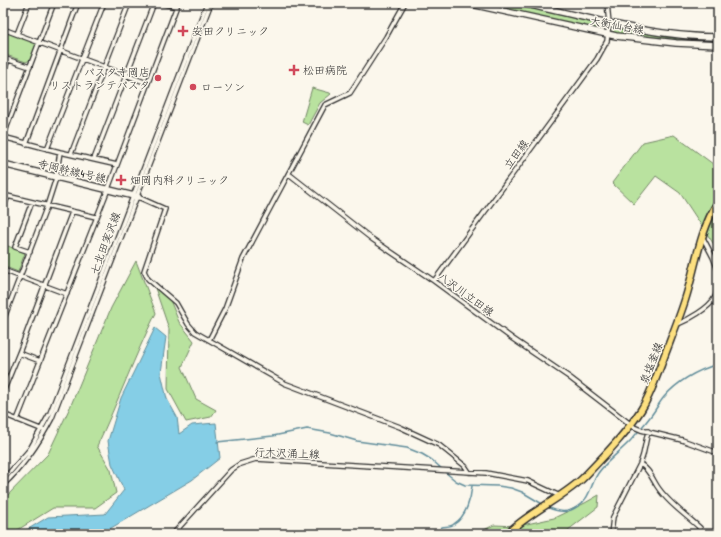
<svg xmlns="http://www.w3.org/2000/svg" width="721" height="537" font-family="'Patrick Hand','Klee One',sans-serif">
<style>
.green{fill:#b9e29f;stroke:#728665}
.water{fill:#85cee6;stroke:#618d9b}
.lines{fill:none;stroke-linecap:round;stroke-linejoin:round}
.stream{stroke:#618d9b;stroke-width:1.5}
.street-casing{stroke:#2b2b2b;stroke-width:6}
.secondary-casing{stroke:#2b2b2b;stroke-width:8}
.primary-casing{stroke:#2b2b2b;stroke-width:9}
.street{stroke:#fbf7ec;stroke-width:3.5}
.secondary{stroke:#fbf7ec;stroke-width:5.5}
.primary{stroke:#fde080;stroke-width:6}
.poi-dot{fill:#d1495b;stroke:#fbf7ec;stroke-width:1.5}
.labels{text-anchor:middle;stroke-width:3;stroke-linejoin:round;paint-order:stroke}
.street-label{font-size:11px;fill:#2b2b2b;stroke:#fbf7ec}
.poi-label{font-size:11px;fill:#2b2b2b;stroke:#fbf7ec;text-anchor:start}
</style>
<rect width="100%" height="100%" fill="#fbf7ec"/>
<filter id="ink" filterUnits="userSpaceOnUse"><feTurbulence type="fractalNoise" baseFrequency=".025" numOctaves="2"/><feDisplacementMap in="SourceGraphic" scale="8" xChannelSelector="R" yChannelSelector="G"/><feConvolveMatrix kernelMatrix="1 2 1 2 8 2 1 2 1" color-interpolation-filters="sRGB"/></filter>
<g filter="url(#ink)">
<path class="green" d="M481,3H509L599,24L598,30Z
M613,27L684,40L709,43L634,36L613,33Z
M3,31L37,43L30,60L26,62L3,54Z
M312,88L330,93L331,94L320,103L308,125L302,122Z
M674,135L713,164H718V246H715L680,193L656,176L634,204L612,183L643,142Z
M3,244L25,253L18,272L3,266Z
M136,261L156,313C134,357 118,402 97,446L111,470L116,493L95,508H53L11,534H3V500L48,454L71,405L111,308Z
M154,285L170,300L179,322L194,341L182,367L196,399L216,410L211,417L186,422L168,389L169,329Z
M599,495L598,507L563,534H476L494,525L518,526L554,518L585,503Z"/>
<path class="water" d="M155,328L166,337L161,373L167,399L177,417L179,434L192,425L216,423L220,458L192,480L101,534H20L48,517L105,514L124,490L112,464L108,441L121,398Z"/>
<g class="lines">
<path class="stream" d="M217,442L273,436L307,429L330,433L357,441L407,448L422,454L432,460L442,469
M445,472L456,481L465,485L498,486L511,488L522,492L544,505
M547,507C558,512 568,514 578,506C590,498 590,487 597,475C603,464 621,451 631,440C637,433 644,425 650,417C655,411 659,403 664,397C678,381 698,370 718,364
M437,534L442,527C446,526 451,527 454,524C466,517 471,498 472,486"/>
<defs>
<path id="street" d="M161,3L177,7
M405,3L386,37L350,93L325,105L243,259L225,309L209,340L284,383L400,427L439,445L465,466L469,472
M3,8L5,3
M3,29L147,83
M17,34L29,3
M3,58L30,67
M3,73L8,60
M3,137L54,3
M3,137L60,152L117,165
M26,144L78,3
M47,149L104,3
M71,154L129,3
M94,159L154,3
M289,174L372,239L434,281L513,339L569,377L634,427L641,430L682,440L718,453
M3,195L96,217
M138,197L165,209L144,271L148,279L176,303L188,324L195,332L209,340
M3,208L8,196
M702,236L713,257L718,270
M30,252L15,247L32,202
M3,270L67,294
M434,281L597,59L607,41L609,23L607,3
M3,321L47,206L56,178L60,152
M676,325C688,320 710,308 715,297C717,294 717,290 718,287
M19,353L40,361
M3,392L19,353L72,212
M3,414L43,430
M17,420L108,189L178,3
M640,464C648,468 652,478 657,486C667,502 686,515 700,528L697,534
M3,480L30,449L50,413L207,3
M3,485C24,466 39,443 52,418L211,3
M173,534L231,470L240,464L256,459L486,473L528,481L560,496
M611,534L613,517L640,464L643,455L648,431"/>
<path id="secondary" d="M467,3L616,36L676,43L718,45
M522,3C586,17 652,37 718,37
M3,164L138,197"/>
<path id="primary" d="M507,534C529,512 559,500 582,479C603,457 625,435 641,410C650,396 655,380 661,365C669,343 678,322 685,300C696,266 699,232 718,202"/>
</defs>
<use href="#street" class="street-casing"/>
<use href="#secondary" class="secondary-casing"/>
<use href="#primary" class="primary-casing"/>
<use href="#street" class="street"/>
<use href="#secondary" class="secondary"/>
<use href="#primary" class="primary"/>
</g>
</g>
<g class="poi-dot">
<path d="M181 25h4v4h4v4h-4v4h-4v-4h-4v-4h4z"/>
<path d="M292 64h4v4h4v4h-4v4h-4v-4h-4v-4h4z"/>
<circle cx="158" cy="78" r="4"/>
<circle cx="193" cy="87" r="4"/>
<path d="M119 174h4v4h4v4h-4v4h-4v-4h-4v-4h4z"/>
</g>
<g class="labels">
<g class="street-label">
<text transform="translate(617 25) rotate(10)" y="4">大衡仙台線</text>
<text transform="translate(516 154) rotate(-54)" y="4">立田線</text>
<text transform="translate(72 171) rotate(13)" y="4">寺岡幹線4号線</text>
<text transform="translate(105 243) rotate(-69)" y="4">七北田実沢線</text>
<text transform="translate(466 294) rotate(36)" y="4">八沢川立田線</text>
<text transform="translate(651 363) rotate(-69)" y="4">泉塩釜線</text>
<text transform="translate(287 453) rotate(2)" y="4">行木沢涌上線</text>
</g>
<g class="poi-label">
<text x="192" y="35">安田クリニック</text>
<text x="303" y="74">松田病院</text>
<text x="150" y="76" text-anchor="end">パスタ寺岡店<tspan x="150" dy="13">リストランテパスタ</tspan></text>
<text x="201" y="91">ローソン</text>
<text x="130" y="184">畑岡内科クリニック</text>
</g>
</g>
<rect width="721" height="537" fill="none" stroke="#fbf7ec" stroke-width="16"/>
<rect x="8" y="8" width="705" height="521" fill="none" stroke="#2b2b2b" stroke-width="1.5" filter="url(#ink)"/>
</svg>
